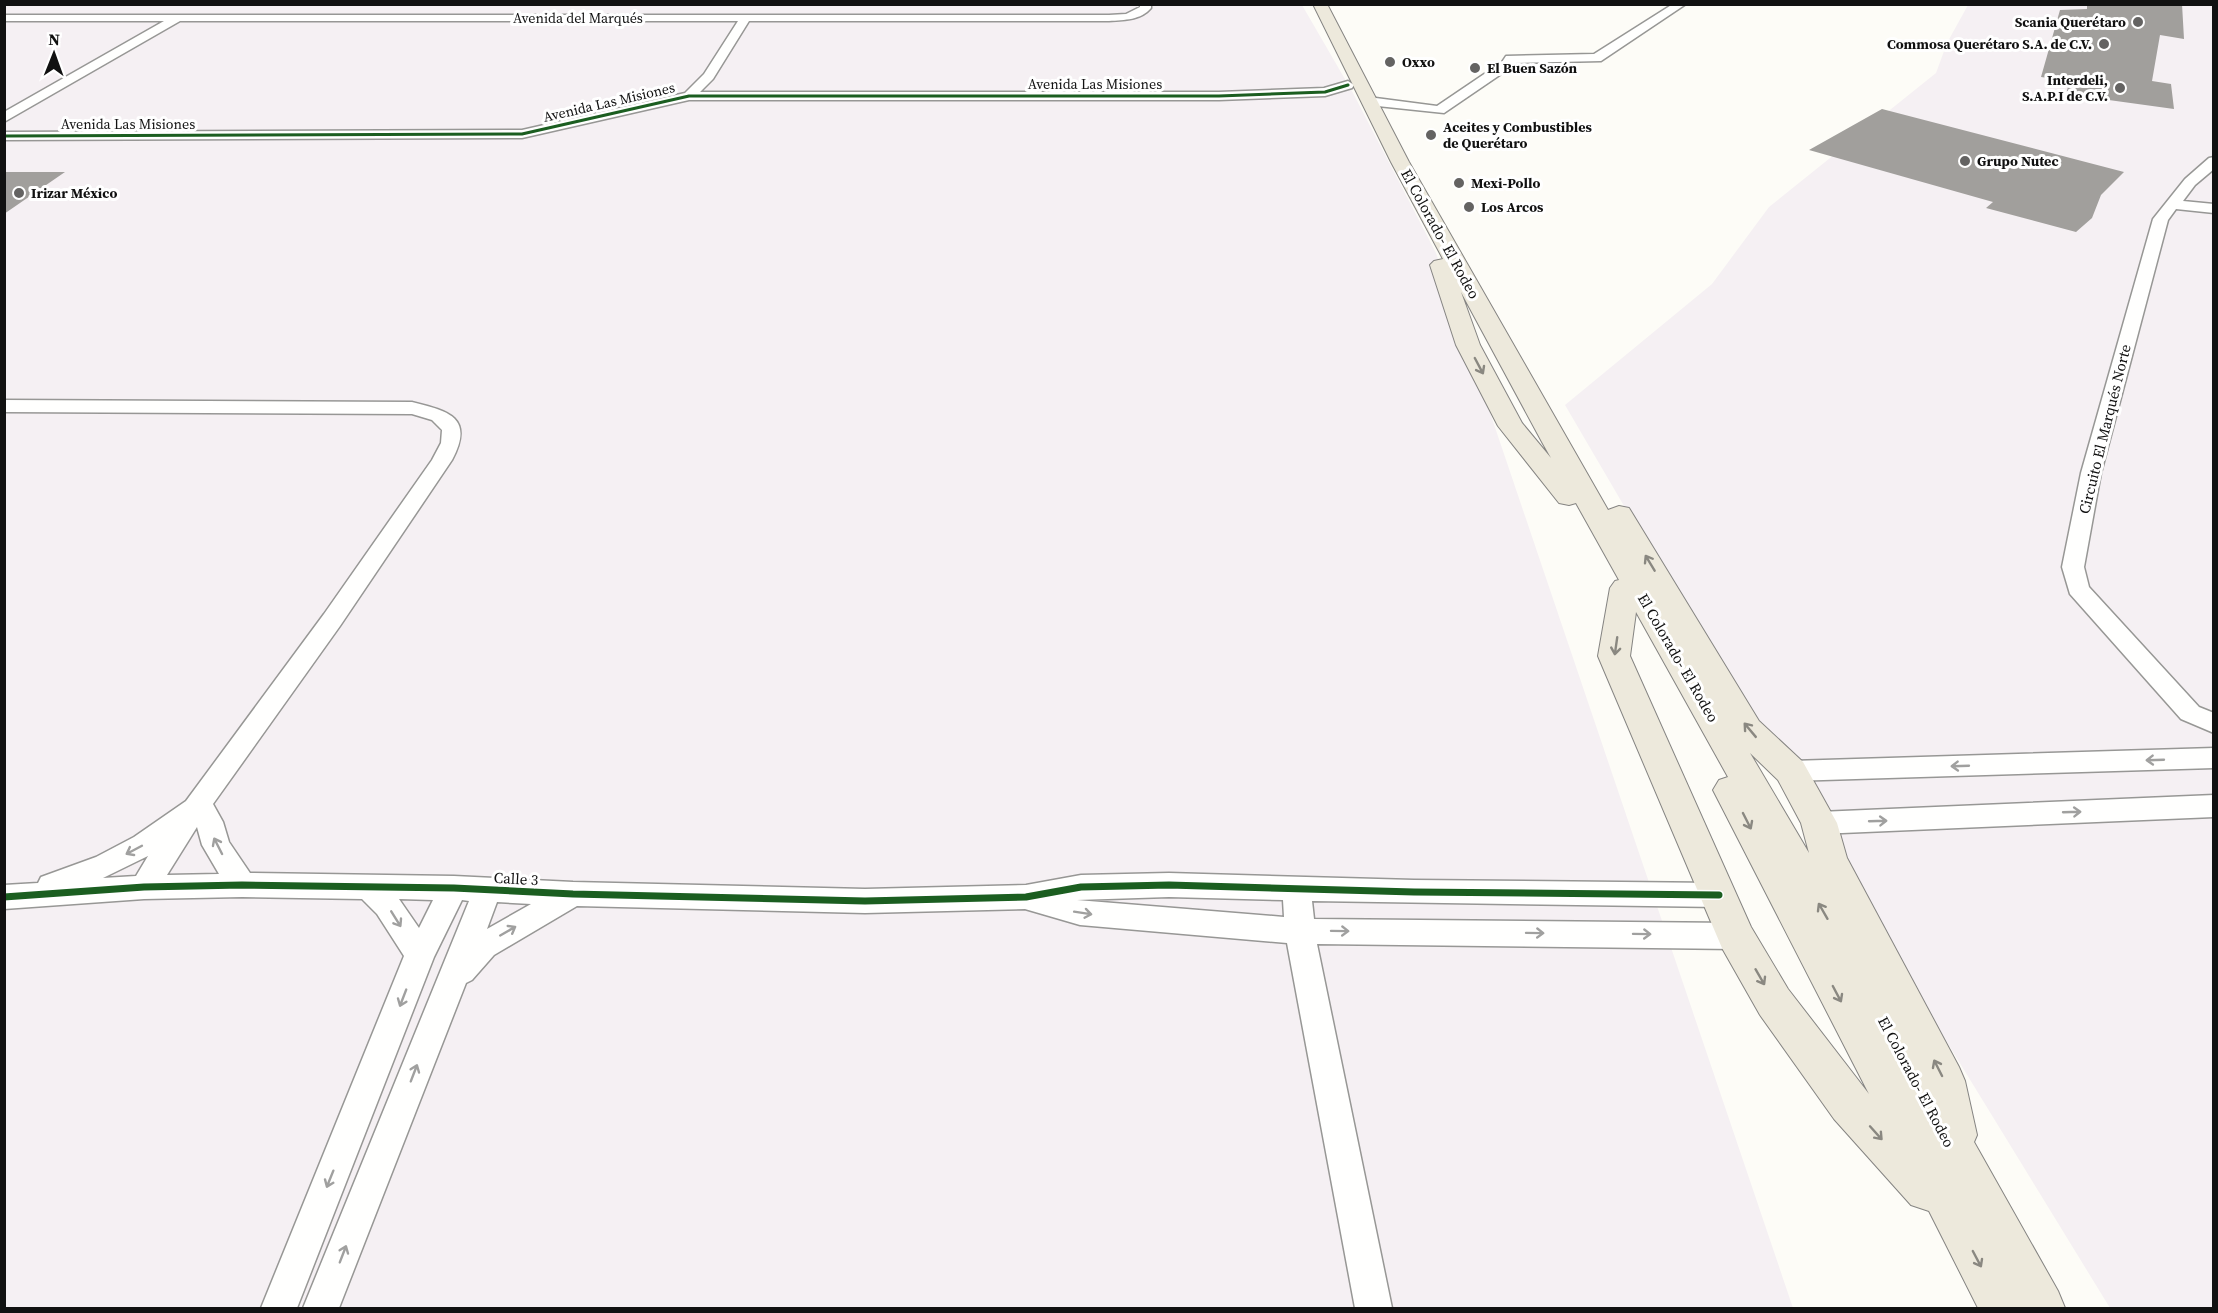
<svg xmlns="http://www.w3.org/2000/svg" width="2218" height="1313" font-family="'Source Serif 4',serif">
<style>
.industrial{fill:#f5f0f3}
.building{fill:#a19f9c}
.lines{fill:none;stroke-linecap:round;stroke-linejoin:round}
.minor-casing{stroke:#979795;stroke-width:3}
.major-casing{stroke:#858482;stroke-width:2}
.minor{fill:#fffffe;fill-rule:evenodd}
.major{fill:#ede9dc;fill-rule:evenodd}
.cycleway-far1-casing{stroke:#fff;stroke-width:5}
.cycleway-casing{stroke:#fff;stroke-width:10}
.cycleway-far1{stroke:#1b5e20;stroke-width:3}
.cycleway{stroke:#1b5e20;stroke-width:7}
.oneway{stroke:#8a8881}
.oneway2{stroke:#a0a09f}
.poi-dot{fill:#646362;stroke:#fff;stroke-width:2}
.labels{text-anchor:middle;stroke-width:6;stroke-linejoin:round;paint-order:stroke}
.far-street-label{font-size:14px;fill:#111;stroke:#fff}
.far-poi-label{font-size:14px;font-weight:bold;fill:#111;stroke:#fff;text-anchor:start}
.street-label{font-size:15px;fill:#111;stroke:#fff}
</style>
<rect width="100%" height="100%" fill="#fdfcf7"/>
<path class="industrial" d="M5,5H1302L1353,93L1436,253L1793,1308H5Z
M1968,5H2213V1308H2110L1744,711L1565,405L1712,284L1769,207L1936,73L1947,43Z"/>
<path class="building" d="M2087,4H2182L2184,39L2160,35L2152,81L2171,84L2174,109L2087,97V94L2067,91L2069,81L2041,77L2060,10L2087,9Z
M1882,109L2124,172L2101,195L2092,218L2076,232L1986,208L1993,202L1809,150Z
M4,172H65L4,214Z"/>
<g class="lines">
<defs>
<path id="minor" d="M1140,4H1151V8C1141,20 1125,20 1109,21H749L713,79L700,92H1219L1324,88L1348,81L1354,85L1352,88L1325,96L1219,100H689L522,138L4,140V132L522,130L685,93L704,74L738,21H180L4,122V112L164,21H4V15H1109L1126,14L1140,7Z
M1673,4H1686L1601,61L1514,63L1510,68L1444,113L1368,105L1362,101L1368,97L1437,106L1502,62L1506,56L1594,54Z
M2214,157V169L2195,185L2183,201L2214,204V213L2176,209L2168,220L2101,473L2084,567L2089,587L2199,707L2214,713V733L2181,719L2070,594L2062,567L2081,473L2153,219L2185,179L2209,158Z
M4,400L412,402C448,411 475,417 452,460L340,626L213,804L223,822L229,842L250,873L454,876L573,882L865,889L1026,885L1081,875L1169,873L1414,880L1719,883L1729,886L1733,895L1729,904L1719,907L1312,901L1314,919L1736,923L1746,927L1751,936L1746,945L1736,949L1317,944L1392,1308H1355L1287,943L1080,925L1025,909L865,913L577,906L494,955L472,980L466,983L339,1308H303L469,901L462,900L434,957L297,1308H261L404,956L377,914L362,899L242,897L144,899L4,909V885L38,883L41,877L96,857L134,837L186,801L324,614L432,460L441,443L442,430L432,420L412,414L4,412ZM197,827L202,845L219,874L167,875ZM148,856L136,876L103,878ZM1169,897L1283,900L1284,917L1077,900ZM399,899L433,900L419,928ZM497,902L531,904L487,929Z
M2214,748V768L1791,781L1782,778L1778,771L1782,764L1791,761Z
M2214,795V817L1819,834L1809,831L1805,823L1809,815L1819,812Z"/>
<path id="major" d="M1313,4H1327L1409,162L1608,510L1619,506L1629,508L1759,721L1803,762L1837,823L1847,858L1959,1067L1965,1081L1977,1135L1974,1142L2058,1291L2065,1308H1978L1929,1211L1911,1205L1834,1119L1760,1015L1722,948L1598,656L1610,588L1615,581L1619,580L1576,503L1569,505L1559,503L1498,426L1456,345L1430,265L1434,261L1443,259L1391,162ZM1461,292L1542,442L1551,458L1522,423L1480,345ZM1636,612L1728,777L1719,780L1713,790L1869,1094L1788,989L1751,927L1630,656ZM1750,753L1778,780L1801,823L1809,853Z"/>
</defs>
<use href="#minor" class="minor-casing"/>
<use href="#major" class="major-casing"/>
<use href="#minor" class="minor"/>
<use href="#major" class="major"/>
<defs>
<path id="cycleway-far1" d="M4,136L522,134L689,96H1219L1325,92L1348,85"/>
<path id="cycleway" d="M4,897L144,887L242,885L454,888L573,894L865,901L1026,897L1081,887L1169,885L1414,892L1719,895"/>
</defs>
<use href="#cycleway-far1" class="cycleway-far1-casing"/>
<use href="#cycleway" class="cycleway-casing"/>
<use href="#cycleway-far1" class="cycleway-far1"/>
<use href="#cycleway" class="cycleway"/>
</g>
<defs><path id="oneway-shaft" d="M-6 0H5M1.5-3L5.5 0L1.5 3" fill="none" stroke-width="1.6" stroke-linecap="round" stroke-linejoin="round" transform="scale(1.5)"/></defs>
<g class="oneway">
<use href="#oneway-shaft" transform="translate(1479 366) rotate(62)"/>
<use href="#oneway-shaft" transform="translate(1650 563) rotate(-121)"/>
<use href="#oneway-shaft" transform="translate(1616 646) rotate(98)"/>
<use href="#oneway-shaft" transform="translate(1750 730) rotate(-130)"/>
<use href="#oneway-shaft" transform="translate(1747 821) rotate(63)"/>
<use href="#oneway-shaft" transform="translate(1823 911) rotate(-120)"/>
<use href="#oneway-shaft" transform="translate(1760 977) rotate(60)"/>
<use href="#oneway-shaft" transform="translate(1837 994) rotate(62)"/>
<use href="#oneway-shaft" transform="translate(1938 1068) rotate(-117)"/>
<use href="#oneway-shaft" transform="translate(1876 1133) rotate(48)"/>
<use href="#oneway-shaft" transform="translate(1977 1259) rotate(62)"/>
</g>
<g class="oneway2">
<use href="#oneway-shaft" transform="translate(2155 760) rotate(178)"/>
<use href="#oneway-shaft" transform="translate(1960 766) rotate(178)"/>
<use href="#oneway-shaft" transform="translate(2072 812) rotate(-2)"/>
<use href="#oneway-shaft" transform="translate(1878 821) rotate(-2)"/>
<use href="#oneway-shaft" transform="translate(218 846) rotate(-117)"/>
<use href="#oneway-shaft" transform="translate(134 850) rotate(152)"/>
<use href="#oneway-shaft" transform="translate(1083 913) rotate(9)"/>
<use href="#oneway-shaft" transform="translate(396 919) rotate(58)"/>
<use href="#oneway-shaft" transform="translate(508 931) rotate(-30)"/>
<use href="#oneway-shaft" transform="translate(1340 931) rotate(1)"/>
<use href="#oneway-shaft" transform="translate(1535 933) rotate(1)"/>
<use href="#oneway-shaft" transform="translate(1642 934) rotate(1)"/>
<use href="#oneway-shaft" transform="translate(403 998) rotate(111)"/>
<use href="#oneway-shaft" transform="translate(414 1073) rotate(-69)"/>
<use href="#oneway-shaft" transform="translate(330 1179) rotate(112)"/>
<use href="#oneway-shaft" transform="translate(343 1254) rotate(-69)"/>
</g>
<g class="poi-dot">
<circle cx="2138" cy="22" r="6"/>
<circle cx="2104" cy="44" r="6"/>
<circle cx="1390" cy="62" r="6"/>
<circle cx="1475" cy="68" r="6"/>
<circle cx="2120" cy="88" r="6"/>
<circle cx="1431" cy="135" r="6"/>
<circle cx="1965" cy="161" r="6"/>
<circle cx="1459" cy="183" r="6"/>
<circle cx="19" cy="193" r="6"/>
<circle cx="1469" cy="207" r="6"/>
</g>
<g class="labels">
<g class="far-street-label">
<text x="578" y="23">Avenida del Marqués</text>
<text x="1095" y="89">Avenida Las Misiones</text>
<text transform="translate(609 102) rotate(-13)" y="5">Avenida Las Misiones</text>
<text x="128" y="129">Avenida Las Misiones</text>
</g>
<g class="far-poi-label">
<text x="2126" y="27" text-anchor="end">Scania Querétaro</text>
<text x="2092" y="49" text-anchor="end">Commosa Querétaro S.A. de C.V.</text>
<text x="1402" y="67">Oxxo</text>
<text x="1487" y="73">El Buen Sazón</text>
<text x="2108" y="85" text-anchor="end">Interdeli,<tspan x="2108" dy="16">S.A.P.I de C.V.</tspan></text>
<text x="1443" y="132">Aceites y Combustibles<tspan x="1443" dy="16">de Querétaro</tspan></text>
<text x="1977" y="166">Grupo Nutec</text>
<text x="1471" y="188">Mexi-Pollo</text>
<text x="31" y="198">Irizar México</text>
<text x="1481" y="212">Los Arcos</text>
</g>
<g class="street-label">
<text transform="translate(1440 234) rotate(61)" y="5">El Colorado- El Rodeo</text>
<text transform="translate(2105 429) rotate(-76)" y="5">Circuito El Marqués Norte</text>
<text transform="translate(1678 658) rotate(60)" y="5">El Colorado- El Rodeo</text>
<text transform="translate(516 879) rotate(3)" y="5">Calle 3</text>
<text transform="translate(1916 1082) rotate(62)" y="5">El Colorado- El Rodeo</text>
</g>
</g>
<rect width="2218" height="1313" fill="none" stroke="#111111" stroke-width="12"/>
<g transform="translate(54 54) rotate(1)" stroke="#ffffff" stroke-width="4.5" paint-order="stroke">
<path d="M0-4.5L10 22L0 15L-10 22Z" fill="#111111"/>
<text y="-9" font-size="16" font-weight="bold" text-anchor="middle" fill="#111111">N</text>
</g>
</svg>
